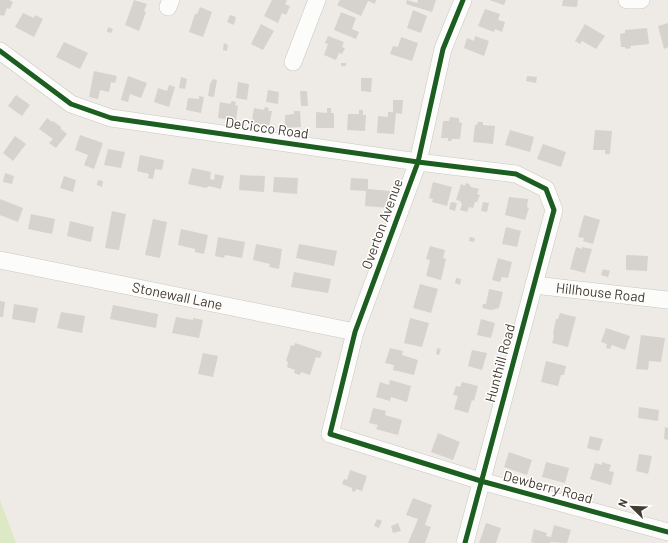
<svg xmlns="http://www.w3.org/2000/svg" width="668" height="543" font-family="Barlow,sans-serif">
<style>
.green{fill:#dde9c4}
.building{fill:#d6d2cd}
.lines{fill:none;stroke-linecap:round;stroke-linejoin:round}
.minor-casing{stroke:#cac7c2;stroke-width:18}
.minor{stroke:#fcfcfb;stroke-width:17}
.cycleway-casing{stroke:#fff;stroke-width:8}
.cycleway{stroke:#1b5e20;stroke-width:5}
.labels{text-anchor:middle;stroke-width:3;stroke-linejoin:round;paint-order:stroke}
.street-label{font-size:14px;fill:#433b32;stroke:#fff}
</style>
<rect width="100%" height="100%" fill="#eeebe6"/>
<path class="green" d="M0,499V500L16,543H0Z"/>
<path class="building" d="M0,0H9L13,2L10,9L7,8L4,16L0,15Z
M134,0L147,4L144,11L146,12L139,31L125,25Z
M272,0H287L285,4L290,6L286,15L282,13L278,23L264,16Z
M340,0H376L375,4L368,1L361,16L337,5Z
M407,0L417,3L418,0H436L432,12L406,4Z
M489,0H506L504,5Z
M563,0H578L577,7L562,6Z
M200,7L212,12L203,37L189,32L195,14H197Z
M485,9L500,14L498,20L505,22L502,32L495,29L494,32L478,26Z
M413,10L427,16L421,33L407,28Z
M341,12L356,18L352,29L359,32L356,39L334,30Z
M23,13L34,18L35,15L43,19L34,37L15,27Z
M230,15L236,17L234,25L227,22Z
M668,23V47L664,49L658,26Z
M261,24L274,31L263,50L251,44Z
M585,24L605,36L596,49L582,41L580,44L575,41Z
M108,27L113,29L111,33L107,32Z
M647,28L649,44L630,46L631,48L626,49L625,47H621L620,34L625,33V30Z
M328,36L344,42L342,47L345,48L342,54L339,53L336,60L324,55L328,44L325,43Z
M475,36L489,41L484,56L464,48L467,38L474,41Z
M401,37L418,43L412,61L390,54L393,46L398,47Z
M64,42L88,53L80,69L56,57Z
M224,43L228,45L227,51L223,50Z
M341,63H346V66H341Z
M94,71L117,76L115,83L111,82L109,92L100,90L98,99L89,97Z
M128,76L147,83L141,98L130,94L128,102L121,100V99Z
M527,76L537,77L536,83L526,81Z
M181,77L187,79L185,89L179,88Z
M361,78H372L371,92L361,91Z
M213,79L217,80L214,97L208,96L210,84Z
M238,82L249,84L247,100L236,98Z
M169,85L175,87L169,107L154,102L158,88L167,91Z
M268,90L279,92L278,104L266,102Z
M300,91H307L308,106H301Z
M16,95L30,105L22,116L8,106Z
M199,96L204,97L201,113L186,110L188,98L199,99Z
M393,100H403L402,114L396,113L394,134L377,133L378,116L388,117V112H393Z
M232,101L236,102L235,105L238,106L236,121L218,118L220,102L230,104Z
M265,107L269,108L268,111H272L269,127L251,125L254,108L264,110Z
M327,108H331V113H334V128H316V112L327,113Z
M359,110H363V115H366L365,131L347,130L348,114H359Z
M294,111H300L301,127L285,128V115L294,114Z
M450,117L459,118V122L462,123L460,139H452L451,141H448V138H441L443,121H449Z
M47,118L52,122L53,121L61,127V129L67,134L56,148L49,143L53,139L39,129Z
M478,122H483V125L495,126L493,144L473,142L475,125H477Z
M510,130L534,137L530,152L505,145Z
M595,130L612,131L610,154H605V150H593Z
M80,135L103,143L94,169L84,165L88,155L75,150Z
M15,136L26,144L13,161L3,153Z
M543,144L566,152L561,167L537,159Z
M108,149L125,152L121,168L104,165Z
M140,155L164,160L162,170L155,169L153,179L148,178L149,174L137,171Z
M192,168L211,172L210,179L214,180L215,174L224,176L221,189L209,186L206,188L188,184Z
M5,173L14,176L12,184L3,182Z
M240,175L265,176L264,192L239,190Z
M64,176L76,180L73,192L60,188Z
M274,177L298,178L297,194L273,192Z
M351,178L368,179V189L390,191L389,208L365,206L366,191L350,190Z
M98,180L103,181L102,187L97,185Z
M433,182L452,187L447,206L432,202L433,199L429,198Z
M466,183L469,184L471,187L479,189L477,194L480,195L477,202H475L473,208L469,207L467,212L460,210L462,204L460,201L456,200L461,184L465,186Z
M509,197L528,199L527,207L529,208L525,220L505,215Z
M0,199L23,208L18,222L0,215Z
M451,202L457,203L455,211L449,209Z
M483,202L489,203L487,212L481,211Z
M112,211L126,214L119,250L105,248Z
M31,214L55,219L52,234L28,229Z
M584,215L600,220L593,244L583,241L584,238L578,237Z
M153,219L167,222L160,258L145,255Z
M70,221L94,227L91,242L67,236Z
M506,227L521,231L517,247L502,244Z
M181,229L208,235L204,254L195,252V249L178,245Z
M218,237L245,242L242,258L225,255L224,258L215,256Z
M470,237L475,238L474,242L469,241Z
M256,244L282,249L279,269L269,267L270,264L253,260Z
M299,244L337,251L334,266L296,258Z
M430,246L445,250L443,258L446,259L441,280L426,276L430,260L426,259Z
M576,247L582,249V247L592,249L585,273L570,269Z
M626,255L648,256L647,271L626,270Z
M498,258L512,262L508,278L502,277L500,282L492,280Z
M603,269L610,271L608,277L601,275Z
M294,272L331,279L328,293L291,287Z
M456,278L461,279L460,285L455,283Z
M420,284L438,289L431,313L413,308Z
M489,289L503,292L499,308L491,310L482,308L483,304H486Z
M0,301L5,302L3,317H0Z
M14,304L38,308L35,323L12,319Z
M113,305L158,314L156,328L110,319Z
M61,312L85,316L82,333L57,328Z
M560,313L576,317L568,347L552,343L554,336L553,333L556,319H558Z
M176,317L193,320V318L203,320L199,338L172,333Z
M410,318L429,323L422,347L404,343Z
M481,319L495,323L491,338L477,335Z
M606,328L630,336L625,350L612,345L610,349L606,348L607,344L601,342Z
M641,335L665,338L661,362L649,361L648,370L636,369Z
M295,343L322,352L320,358L316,357L310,375L301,372L300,375L294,373L295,370L287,367L288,362L286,361L291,345L294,346Z
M390,348L403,351L402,355L418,360L414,375L393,370L394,365L385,363Z
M437,348L441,349L439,355L436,354Z
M472,350L487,353L482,370L468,366Z
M203,353L218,356L213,377L198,374Z
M546,361L566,366L564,375H561L558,386L541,382Z
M390,380L411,386L407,402L391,397L390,401L376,397L380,382L389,385Z
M462,382L478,386L474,401L472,400L468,413L454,409L458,396L453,395L456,386L460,387Z
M639,407L659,410L658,421L638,418Z
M373,408L386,411L385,415L402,420L398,435L376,429L378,425L369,423Z
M665,427L668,428V440L664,439Z
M438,433L460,442L453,460L431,452Z
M590,436L603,439L599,451L587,448Z
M509,452L532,460L527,475L504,467Z
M639,454L652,456L648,474L636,471Z
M546,462L569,468L565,483L542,477Z
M602,462L611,465L609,471L614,472L611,485L590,479L595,463L602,465Z
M350,470L367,476L362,491L356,489L355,492L352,491V488L342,484L344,479L347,480Z
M413,498L432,505L425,525L431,527L425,543H408L418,519L406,515Z
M377,519L382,521L379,528L374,526Z
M398,523L401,531L393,533L391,526Z
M486,523L501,528L496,543H479Z
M554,525L571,530L567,543L550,542V543H535L531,542L534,529L547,533L546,536L551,537Z"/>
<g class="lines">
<defs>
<g id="minor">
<path d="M463,0L443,49L418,162L355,332L330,434L481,481L668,532"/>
<path d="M627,0H641"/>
<path d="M168,7L171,0"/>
<path d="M0,51L71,104L111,118L418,162L516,174L546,189L554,210L465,543"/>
<path d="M293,62L317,0"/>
<path id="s1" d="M0,260L355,332"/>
<path id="s2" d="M534,285L668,300"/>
</g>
</defs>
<use href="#minor" class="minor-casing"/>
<use href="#minor" class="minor"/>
<defs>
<path id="cycleway" d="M463,0L443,49L418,162L355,332L330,434L481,481L668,532
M0,51L71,104L111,118L418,162L516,174L546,189L554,210L465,543"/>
</defs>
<use href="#cycleway" class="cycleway-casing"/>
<use href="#cycleway" class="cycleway"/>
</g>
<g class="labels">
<g class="street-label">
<text transform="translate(267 128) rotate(8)" y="5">DeCicco Road</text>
<text transform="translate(382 224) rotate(-70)" y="5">Overton Avenue</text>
<text dy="5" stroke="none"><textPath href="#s2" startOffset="67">Hillhouse Road</textPath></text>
<text dy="5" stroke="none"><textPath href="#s1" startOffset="181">Stonewall Lane</textPath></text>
<text transform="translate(500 363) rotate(-75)" y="5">Hunthill Road</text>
<text transform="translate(548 487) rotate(15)" y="5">Dewberry Road</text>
</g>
</g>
<g transform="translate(632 507) rotate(293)" stroke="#ffffff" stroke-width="3" paint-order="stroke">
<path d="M0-3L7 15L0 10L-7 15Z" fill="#433b32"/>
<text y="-6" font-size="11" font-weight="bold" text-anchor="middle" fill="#433b32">N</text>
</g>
</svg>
